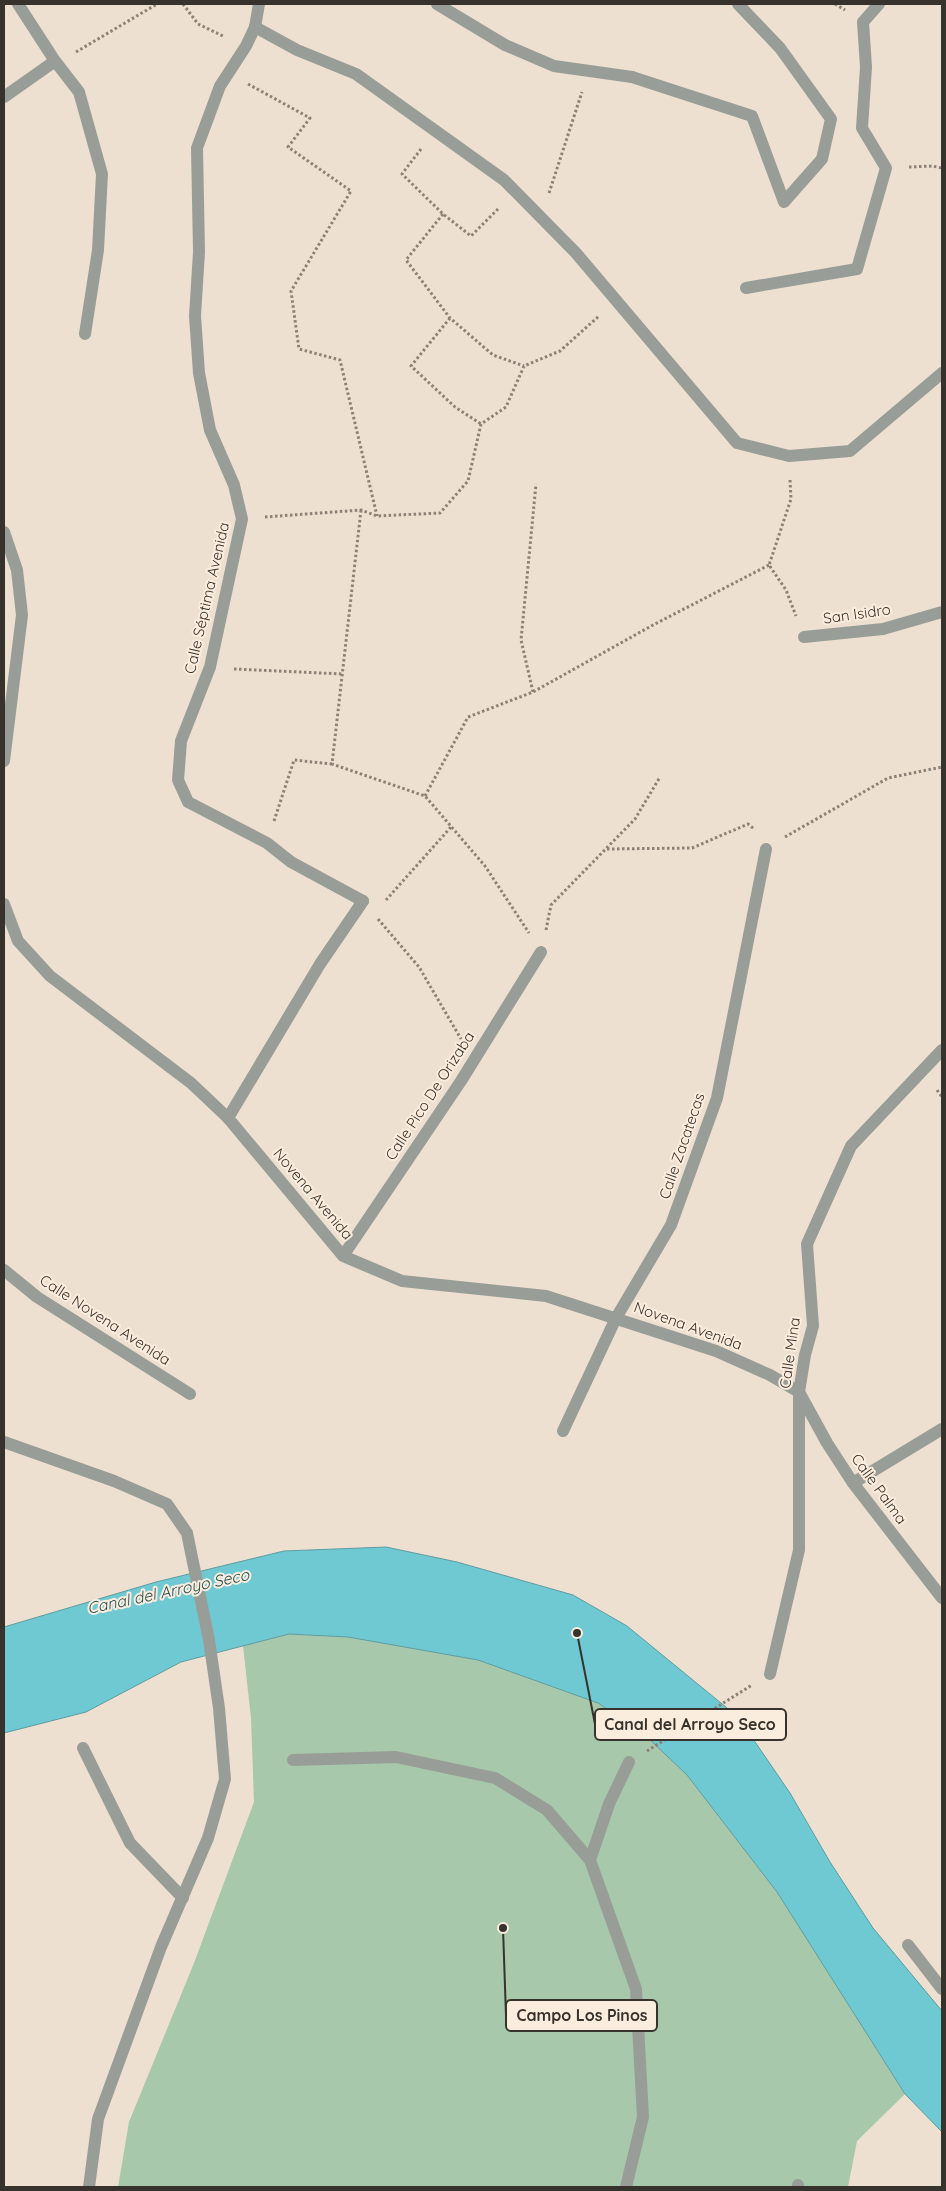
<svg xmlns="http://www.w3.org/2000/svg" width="946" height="2191" font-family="Quicksand,sans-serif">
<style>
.green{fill:#a7c8ab}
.water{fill:#6ec9d3;stroke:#5e9ca1}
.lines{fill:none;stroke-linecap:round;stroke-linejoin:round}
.path{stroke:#8b8177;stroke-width:3;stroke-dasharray:2.5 2.5;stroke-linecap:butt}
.service{stroke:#989e97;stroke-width:12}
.pedestrian{stroke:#989e97;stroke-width:12}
.minor{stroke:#989e97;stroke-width:12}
.labels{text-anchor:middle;stroke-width:4;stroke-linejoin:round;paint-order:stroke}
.street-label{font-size:15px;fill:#38322c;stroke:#fbeddd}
.water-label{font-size:16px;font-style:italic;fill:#275055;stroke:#fbeddd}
.leader{fill:none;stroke:#38322c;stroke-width:2}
.callout-dot{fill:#38322c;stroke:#fbeddd;stroke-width:2}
.callout{fill:#fbeddd;stroke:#38322c;stroke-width:2}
.callout-label{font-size:16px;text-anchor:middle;font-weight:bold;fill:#38322c}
</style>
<rect width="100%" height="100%" fill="#eee0d0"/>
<path class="green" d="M289,1634L348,1637L478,1660L598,1703L645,1735L687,1775L777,1892L905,2094L857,2141L848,2187H118L129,2122L194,1963L254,1802L251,1718L243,1646Z"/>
<path class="water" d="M386,1547L457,1562L573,1595L627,1626L738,1717L790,1793L830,1862L873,1928L942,2011V2132L905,2094L777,1892L687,1775L645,1735L598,1703L478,1660L348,1637L289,1634L181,1662L86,1712L4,1733V1627L156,1582L284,1551Z"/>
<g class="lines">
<path class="path" d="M183,4L198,24L225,37
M835,4L845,10
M76,52L157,4
M248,84L310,118L288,147L351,191L291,291L299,349L340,360L377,516
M421,149L402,174L443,214L471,236L499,208
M909,167L932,166L942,168
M549,193L582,92
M443,214L406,260L450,318L493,355L524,366
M450,318L411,366L455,407L481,424
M790,480L791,499L769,565L786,590L796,616
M361,510L332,764L425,796L485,866L529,933
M265,517L361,510L377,516L440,513L468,481L481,424L506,407L524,366L560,351L599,316
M234,669L343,674
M533,692L521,640L536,484
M425,796L468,717L533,692L653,625L769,565
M274,821L294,760L332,764
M785,837L888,778L942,767
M607,849L692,848L748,824L754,829
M386,900L451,827
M378,919L419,967L461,1039
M546,930L551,905L635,819L660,777
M937,1090L942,1097
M647,1751L752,1685"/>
<path class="service" d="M255,27L297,50L356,74L504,180L576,253L737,443L789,456L850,451L942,373
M632,77L752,116L784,202L822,159L831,119L780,48L738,4
M746,288L857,269L886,168L862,128L866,67L863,22L879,4
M804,637L883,629L942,612
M228,1118L320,964L363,901
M853,1483L942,1429
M770,1674L799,1550V1392L805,1355L813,1326L807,1244L851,1146L942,1050
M83,1748L130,1843L183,1898
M293,1760L396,1757L495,1778L547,1810L590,1860L636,1989L643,2117L626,2187
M590,1860L609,1804L629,1762
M798,2187V2185"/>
<path class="pedestrian" d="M908,1945L942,1989"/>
<path class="minor" d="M18,4L55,61L79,92L102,174L98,250L85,334
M259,4L255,27L246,46L220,86L197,148L199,252L195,316L199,373L210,430L234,485L242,519L210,667L181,741L178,780L188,802L267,843L291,862L363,901
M437,4L505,45L554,66L632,77
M4,97L55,61
M4,532L17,570L22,615L4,761
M4,904L18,941L50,976L191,1083L228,1118L343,1256L402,1281L546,1296L716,1351L770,1375L799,1392L827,1443L853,1483L942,1598
M343,1256L461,1081L541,952
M4,1270L37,1297L190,1394
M563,1431L616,1318L671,1225L717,1098L766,849
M4,1442L114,1481L167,1504L187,1533L209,1640L219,1708L225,1779L208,1838L161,1947L98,2119L89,2187"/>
</g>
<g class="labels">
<g class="street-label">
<text transform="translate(207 598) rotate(-77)" y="5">Calle Séptima Avenida</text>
<text transform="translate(857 614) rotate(-8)" y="5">San Isidro</text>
<text transform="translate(430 1096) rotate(-57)" y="5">Calle Pico De Orizaba</text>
<text transform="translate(682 1146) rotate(-71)" y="5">Calle Zacatecas</text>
<text transform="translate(313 1194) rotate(50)" y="5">Novena Avenida</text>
<text transform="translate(105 1320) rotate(33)" y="5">Calle Novena Avenida</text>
<text transform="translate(688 1326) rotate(20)" y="5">Novena Avenida</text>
<text transform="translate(790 1353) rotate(-82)" y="5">Calle Mina</text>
<text transform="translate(879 1489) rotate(54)" y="5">Calle Palma</text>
</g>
<g class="water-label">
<text transform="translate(168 1591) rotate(-12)" y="6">Canal del Arroyo Seco</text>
</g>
</g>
<path class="leader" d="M577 1633L595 1724M503 1928L506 2016"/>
<g class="callout-dot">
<circle cx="577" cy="1633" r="5"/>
<circle cx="503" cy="1928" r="5"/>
</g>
<g class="callout">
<rect x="595" y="1709" width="191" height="31" rx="5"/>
<rect x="506" y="2000" width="151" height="31" rx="5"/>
</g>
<g class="callout-label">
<text x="690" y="1730">Canal del Arroyo Seco</text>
<text x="582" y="2021">Campo Los Pinos</text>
</g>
<rect width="946" height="2191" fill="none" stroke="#38322c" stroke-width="10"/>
</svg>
